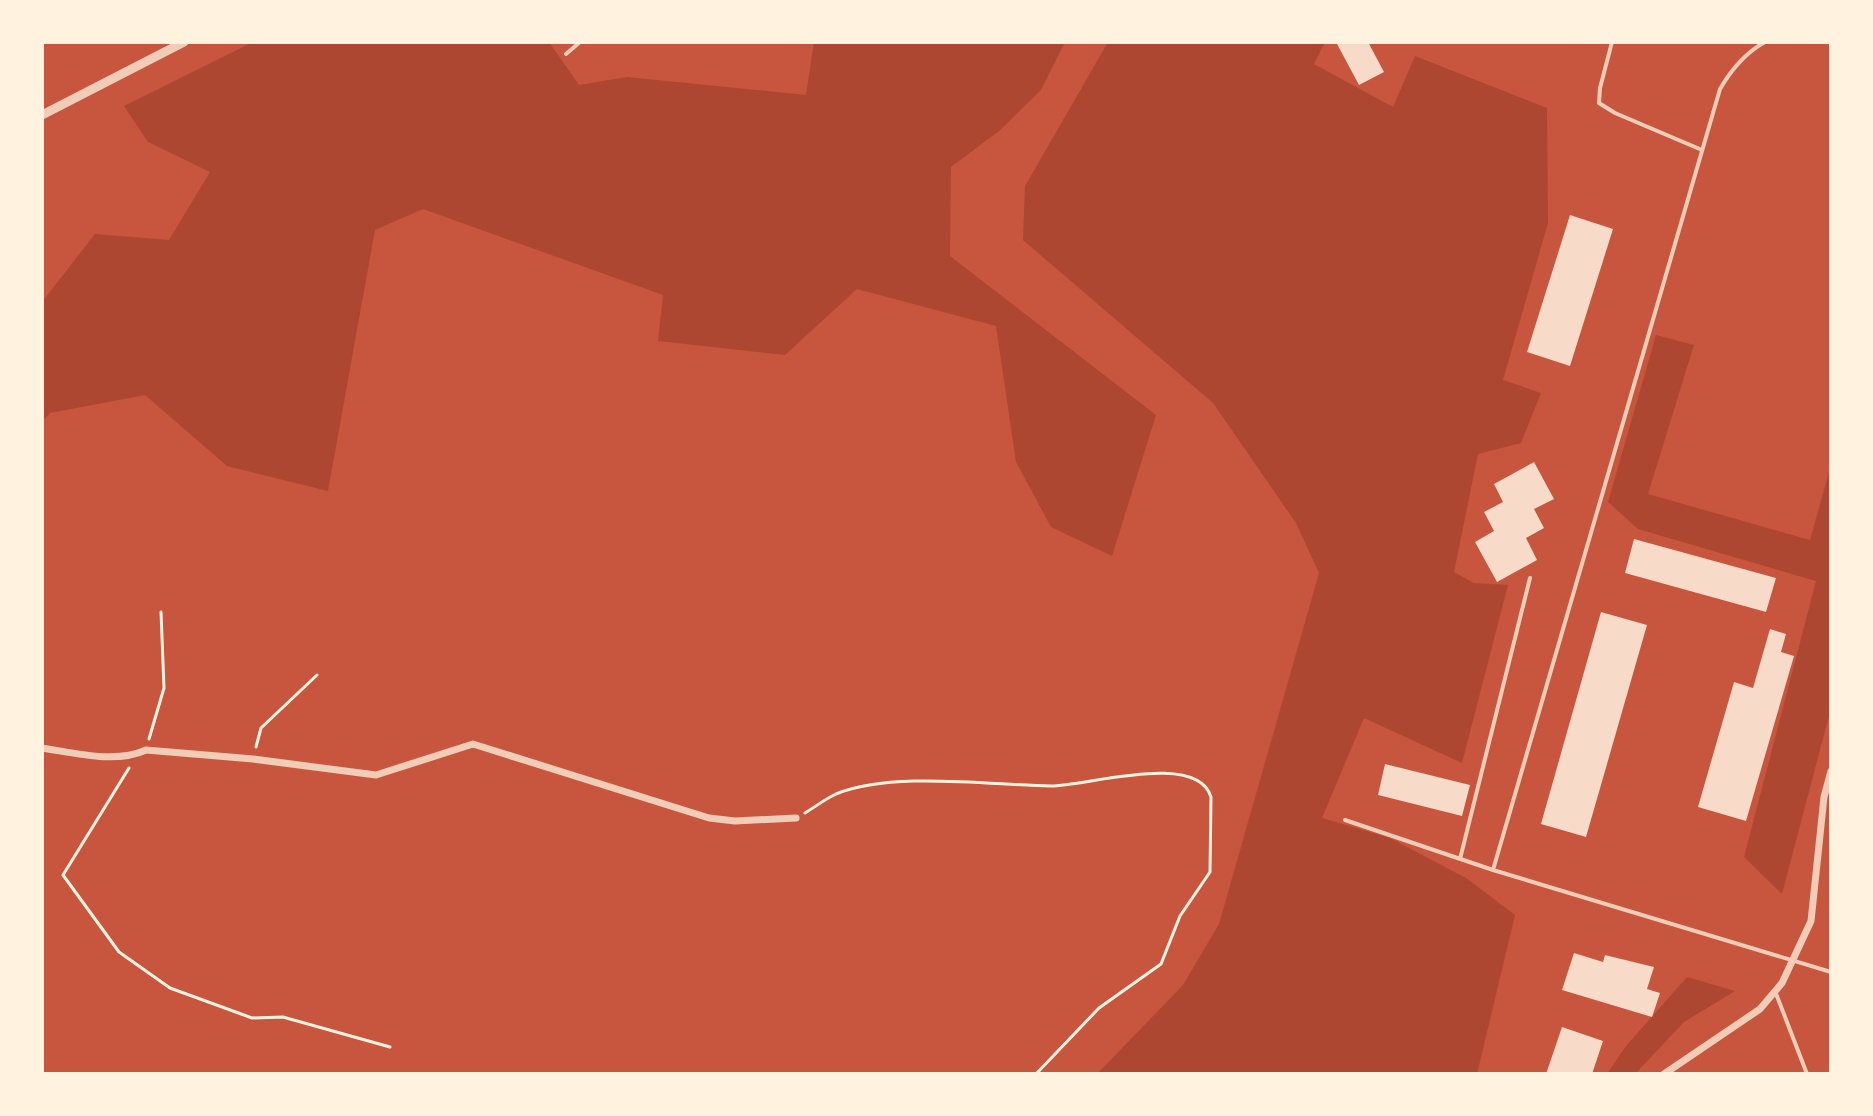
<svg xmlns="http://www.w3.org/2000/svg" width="1873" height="1116" font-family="'Work Sans',sans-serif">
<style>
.green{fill:#ae4732}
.building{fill:#f7dbc8}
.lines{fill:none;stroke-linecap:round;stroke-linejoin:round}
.path{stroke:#fff3e0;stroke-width:3}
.service{stroke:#f1ccb7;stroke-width:4}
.minor{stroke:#f1ccb7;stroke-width:7}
.tertiary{stroke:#f1ccb7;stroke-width:9}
</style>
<rect width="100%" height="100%" fill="#c8553d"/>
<path class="green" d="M253,42H549L579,85L627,77L806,95L814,42H1065L1041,90L999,131L951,167L950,256L1156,415L1112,556L1051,527L1016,462L996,326L857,289L785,355L658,341L663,295L423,209L375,230L328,491L227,466L145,395L50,413L42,422V302L95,234L169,240L210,172L148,142L124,106Z
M1108,42H1325L1314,64L1393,107L1415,56L1547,108L1548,223L1503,380L1541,393L1521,443L1478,454L1454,572L1474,583L1508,585L1462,763L1364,718L1322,818L1390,838L1466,878L1515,915L1477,1074H1097L1183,985L1219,924L1319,573L1296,523L1213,403L1023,240L1025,186Z
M1656,335L1694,345L1648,494L1810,540L1831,465V708L1782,894L1744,857L1816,581L1638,529L1608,502Z
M1687,977L1735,991L1684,1022L1635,1074H1607L1626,1046Z"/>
<path class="building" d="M1341,42H1368L1384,72L1359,85L1337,44Z
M1570,215L1613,229L1570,366L1527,352Z
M1534,462L1554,499L1534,509L1544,528L1526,538L1537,560L1497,582L1475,542L1494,531L1484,512L1503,502L1494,484Z
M1634,539L1776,578L1766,612L1625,573Z
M1601,612L1647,625L1586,837L1541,824Z
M1770,629L1786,634L1781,652L1794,656L1746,821L1698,807L1734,682L1753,688Z
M1385,764L1470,785L1462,816L1378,795Z
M1574,953L1603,962L1605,955L1654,967L1647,989L1660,993L1652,1017L1562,990Z
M1562,1027L1603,1041L1592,1074H1546Z"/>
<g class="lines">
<path class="path" d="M149,739L164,688L161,612
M256,747L261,728L317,675
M129,768L63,875L119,952L170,988L252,1018L283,1017L390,1047
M805,813C815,807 825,799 836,794C892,771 990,785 1051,786C1087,786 1197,751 1211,797L1210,872L1180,916L1161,964L1099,1008L1036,1074"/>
<path class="service" d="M1612,42L1600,88L1599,103L1615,113L1702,150
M1765,42C1745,53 1731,70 1720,89L1493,870L1831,972
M566,54L580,42
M1345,820L1493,870
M1460,859L1530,578
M1775,991L1807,1074"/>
<path class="minor" d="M42,748C75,753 115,764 146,750L253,759L376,775L473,744L709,818L735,821L796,818
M1664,1074L1760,1009L1782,983L1811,921L1824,797L1831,771"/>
<path class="tertiary" d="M42,115L184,42"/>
</g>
<rect width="1873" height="1116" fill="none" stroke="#fff3e0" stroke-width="88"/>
</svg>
